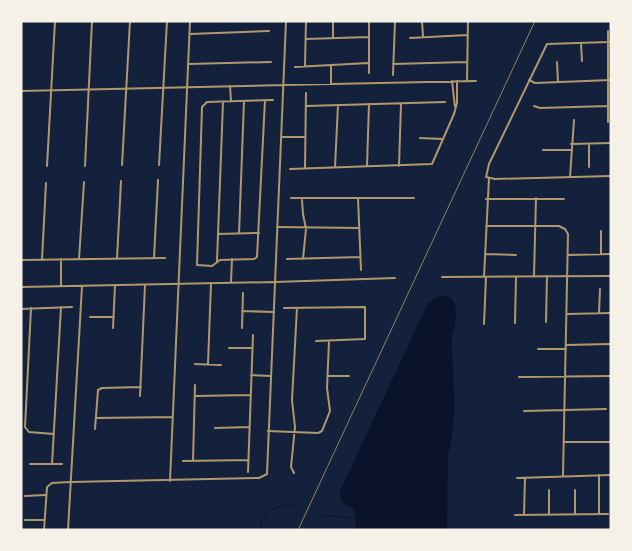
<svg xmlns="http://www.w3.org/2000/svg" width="632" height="551" font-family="'Alegreya Sans',sans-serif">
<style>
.water{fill:#0b132b}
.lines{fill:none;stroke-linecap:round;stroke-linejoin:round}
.stream{stroke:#0b132b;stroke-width:1}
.minor{stroke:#b1986c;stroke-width:2}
.tertiary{stroke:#b1986c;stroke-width:2}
.rail{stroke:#918062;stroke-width:1}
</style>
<rect width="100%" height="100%" fill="#14213d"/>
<path class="water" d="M439,296L450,297C460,304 455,326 452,336C452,375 459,417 448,455L447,530H332H352L356,526C355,508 356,511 342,502L339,493L428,303Z"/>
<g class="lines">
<path class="stream" d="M317,515L356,518
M260,530C262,512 277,502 294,506"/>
<path class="minor" d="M422,21L423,36
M190,34L269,31
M333,38V21
M410,38L467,35
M306,39L369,37
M609,42L547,44L489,164L486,177L495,179L611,176
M581,43L582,61
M557,62L558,82
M188,64L271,62
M393,64L467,62
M331,65V84
M305,66L306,21
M295,67L368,63
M369,73V21
M393,75L395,21
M529,80L535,83L611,80
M452,81L455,107
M467,81L468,21
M284,85L476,81
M230,86L231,101
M265,100L257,257L254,259L220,260L212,266L197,265L202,107L207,102L273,100
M306,106L445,102
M534,106L540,108L608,106
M608,122V31
M282,137H305
M420,138L442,139
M571,144L611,143
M543,150H571
M122,165L130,21
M159,165L167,21
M47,166L55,21
M85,166L92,21
M367,166L369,104
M399,166L401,104
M335,167L338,105
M589,167V144
M305,168L306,93
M290,169L432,164L454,114L457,103V81
M570,177L574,120
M291,198H414
M358,198L361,270
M486,199H564
M302,200L303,214L306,229L303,259
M486,226H559L565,229L568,234L563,475
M277,227L359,228
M601,231V254
M218,234L259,233
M239,234L244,101
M485,254L516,255
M568,255L611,254
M154,258L158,180
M79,259L84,182
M117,259L121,181
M287,259L360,257
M21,260L165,258
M42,260L46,183
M217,261L223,102
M534,276L536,198
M442,277L611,276
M484,277L489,178
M231,282L232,259
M275,282L395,278
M61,286V259
M31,308L25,427L29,432L54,434
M284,308L365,307V339L316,341
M21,309L72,307
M242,311L274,312
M599,313L600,289
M567,314L611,313
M90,317H114
M546,322L547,276
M515,323L516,277
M484,324L486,277
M113,328L115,285
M242,328L243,293
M566,345L611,344
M229,348H252
M538,349H566
M195,364L221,365
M208,364L211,283
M251,375L271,376
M328,376H349
M519,377L611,376
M140,396L145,285
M195,396L250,395
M524,411L606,409
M96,418L173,417
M215,428L249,427
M95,429L98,390L102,388L141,387
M268,431L318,433L322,431L330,411L327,388L329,341
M564,442H611
M183,461L248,460
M193,461L195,385
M30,464H62
M52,464L61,307
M248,472L253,335
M294,473L291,467L295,427L292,400L297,308
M517,478L611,475
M170,481L190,21
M549,490V514
M575,490V514
M25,496L45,495
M599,514V475
M515,515L608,514
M524,515L525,478
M25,520H45
M44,530L47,487L52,483L70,482"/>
<path class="tertiary" d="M21,91L284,85
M21,287L274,282
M71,482L259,478L267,474L286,21
M68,530L82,286"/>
<path class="rail" d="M298,530L535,21"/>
</g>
<rect width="632" height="551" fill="none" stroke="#f6f1e7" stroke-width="45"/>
</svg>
